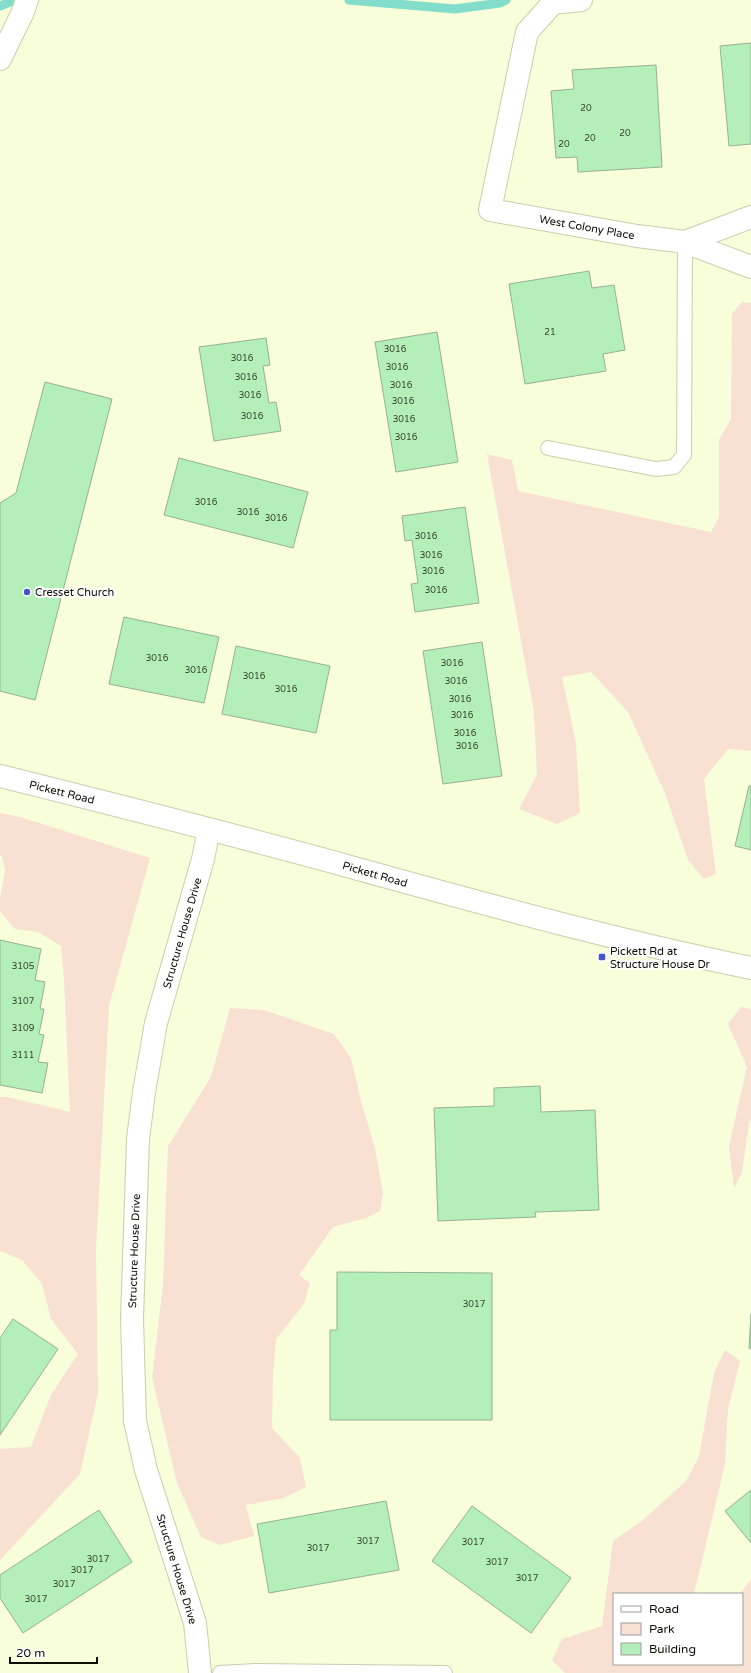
<svg xmlns="http://www.w3.org/2000/svg" width="751" height="1673" font-family="'Varela Round',sans-serif">
<style>
.green{fill:#f8e0d2}
.lines{fill:none;stroke-linecap:round;stroke-linejoin:round}
.stream{stroke:#82deca;stroke-width:9}
.building{fill:#b4eeb9;stroke:#96b198}
.lane-casing{stroke:#c8cfab;stroke-width:16}
.street-casing{stroke:#c8cfab;stroke-width:24}
.secondary-casing{stroke:#c8cfab;stroke-width:24}
.lane{stroke:#fff;stroke-width:14}
.street{stroke:#fff;stroke-width:22}
.secondary{stroke:#fff;stroke-width:22}
.poi-dot{fill:#4654c9;stroke:#fff;stroke-width:1.5}
.labels{text-anchor:middle;stroke-width:4;stroke-linejoin:round;paint-order:stroke}
.number-label{font-size:9px;fill:#364530}
.street-label{font-size:11px;fill:#0c0d03;stroke:#fff}
.poi-label{font-size:11px;fill:#0c0d03;stroke:#fff;text-anchor:start}
</style>
<rect width="100%" height="100%" fill="#f7fed9"/>
<path class="green" d="M742,302L751,303V751L728,749L704,779L716,874L704,879L688,860L665,793L628,712L591,672L562,677L576,743L580,813L557,824L519,809L537,775L534,712L487,454L512,460L518,491L711,532L719,517V440L731,419L732,314Z
M0,813L20,817L150,858L109,1006L96,1249L98,1393L80,1474L0,1560V1449L31,1447L51,1395L78,1354L51,1319L42,1284L22,1260L0,1251V1097H7L70,1112L64,981L61,946L38,932L15,929L0,911V898L5,870L2,856L0,855Z
M741,1007L751,1009V1120L749,1122L742,1173L734,1188L729,1146L747,1067L728,1024Z
M230,1008L264,1010L334,1034L351,1058L361,1101L375,1148L383,1193L380,1211L366,1218L333,1227L299,1275L310,1283L304,1304L276,1339L273,1372L272,1428L300,1458L306,1487L284,1498L246,1505L254,1536L220,1545L201,1537L177,1483L152,1377L163,1286L168,1146L211,1077Z
M725,1350L740,1361L728,1409L725,1464L694,1594H614V1664H742V1594H740L751,1579V1673H565L552,1660L562,1639L602,1626L613,1541L643,1520L686,1481L699,1456L714,1373Z"/>
<g class="lines">
<path class="stream" d="M349,0L455,9L500,3L506,0
M0,6L15,0"/>
</g>
<path class="building" d="M751,43V144L729,146L720,46Z
M656,65L662,167L578,172L577,157L556,158L551,91L574,89L572,70Z
M589,271L592,288L614,285L625,350L603,354L606,371L525,384L509,284Z
M437,332L458,462L396,472L375,342Z
M266,338L270,365L263,366L269,403L276,402L281,431L214,441L199,347Z
M45,382L112,399L35,700L0,691V503L16,493Z
M179,458L308,492L293,548L164,515Z
M465,507L479,603L415,612L411,584L418,583L412,540L405,541L402,516Z
M124,617L219,637L204,703L109,684Z
M482,642L502,776L443,784L423,651Z
M236,646L330,666L316,733L222,714Z
M749,786H751V850L735,846Z
M0,940L41,949L35,980L45,982L40,1009H44L39,1034L44,1035L38,1062L48,1063L42,1093L0,1085Z
M540,1086L541,1112L595,1110L599,1210L535,1212L536,1217L438,1221L434,1108L494,1106V1088Z
M337,1272L492,1273V1420H330V1330H337Z
M751,1314V1349L749,1348Z
M13,1319L58,1349L0,1435V1338Z
M751,1490V1543L725,1511Z
M386,1501L399,1570L269,1593L257,1524Z
M472,1506L571,1578L531,1633L432,1561Z
M99,1510L132,1562L23,1633L0,1598V1575Z"/>
<g class="lines">
<defs>
<path id="lane" d="M548,448L656,469L674,467L684,455L685,242
M220,1673L255,1671L445,1673"/>
<path id="street" d="M581,0L553,3L527,32L490,210L637,236L685,242L751,267
M0,59L22,14L27,0
M685,242L751,217
M200,1673L195,1623L146,1470L135,1421L132,1319L138,1139L144,1092L156,1023L203,859L209,829"/>
<path id="secondary" d="M0,776C120,806 239,836 358,869C488,905 619,941 751,968"/>
</defs>
<use href="#lane" class="lane-casing"/>
<use href="#street" class="street-casing"/>
<use href="#secondary" class="secondary-casing"/>
<use href="#lane" class="lane"/>
<use href="#street" class="street"/>
<use href="#secondary" class="secondary"/>
</g>
<g class="poi-dot">
<circle cx="27" cy="592" r="4"/>
<rect x="598" y="953" width="8" height="8" rx="2"/>
</g>
<g class="labels">
<g class="number-label">
<text x="586" y="111">20</text>
<text x="625" y="136">20</text>
<text x="590" y="141">20</text>
<text x="564" y="147">20</text>
<text x="550" y="335">21</text>
<text x="395" y="352">3016</text>
<text x="242" y="361">3016</text>
<text x="397" y="370">3016</text>
<text x="246" y="380">3016</text>
<text x="401" y="388">3016</text>
<text x="250" y="398">3016</text>
<text x="403" y="404">3016</text>
<text x="252" y="419">3016</text>
<text x="404" y="422">3016</text>
<text x="406" y="440">3016</text>
<text x="206" y="505">3016</text>
<text x="248" y="515">3016</text>
<text x="276" y="521">3016</text>
<text x="426" y="539">3016</text>
<text x="431" y="558">3016</text>
<text x="433" y="574">3016</text>
<text x="436" y="593">3016</text>
<text x="157" y="661">3016</text>
<text x="452" y="666">3016</text>
<text x="196" y="673">3016</text>
<text x="254" y="679">3016</text>
<text x="456" y="684">3016</text>
<text x="286" y="692">3016</text>
<text x="460" y="702">3016</text>
<text x="462" y="718">3016</text>
<text x="465" y="736">3016</text>
<text x="467" y="749">3016</text>
<text x="23" y="969">3105</text>
<text x="23" y="1004">3107</text>
<text x="23" y="1031">3109</text>
<text x="23" y="1058">3111</text>
<text x="474" y="1307">3017</text>
<text x="368" y="1544">3017</text>
<text x="473" y="1545">3017</text>
<text x="318" y="1551">3017</text>
<text x="98" y="1562">3017</text>
<text x="497" y="1565">3017</text>
<text x="82" y="1573">3017</text>
<text x="527" y="1581">3017</text>
<text x="64" y="1587">3017</text>
<text x="36" y="1602">3017</text>
</g>
<g class="street-label">
<text transform="translate(587 227) rotate(10)" y="4">West Colony Place</text>
<text transform="translate(62 792) rotate(14)" y="4">Pickett Road</text>
<text transform="translate(375 874) rotate(16)" y="4">Pickett Road</text>
<text transform="translate(182 933) rotate(-74)" y="4">Structure House Drive</text>
<text transform="translate(134 1251) rotate(-88)" y="4">Structure House Drive</text>
<text transform="translate(177 1569) rotate(73)" y="4">Structure House Drive</text>
</g>
<g class="poi-label">
<text x="35" y="596">Cresset Church</text>
<text x="610" y="955">Pickett Rd at<tspan x="610" dy="13">Structure House Dr</tspan></text>
</g>
</g>
<rect x="613" y="1593" width="130" height="72" fill="#ffffff" stroke="#9e9e9a"/>
<rect x="621" y="1606" width="20" height="6" fill="#ffffff" stroke="#9e9e9a"/>
<text x="649" y="1613" font-size="12" fill="#0c0d03">Road</text>
<rect x="621" y="1623" width="20" height="12" fill="#f8e0d2" stroke="#9e9e9a"/>
<text x="649" y="1633" font-size="12" fill="#0c0d03">Park</text>
<rect x="621" y="1643" width="20" height="12" fill="#b4eeb9" stroke="#9e9e9a"/>
<text x="649" y="1653" font-size="12" fill="#0c0d03">Building</text>
<path d="M10 1657v6h87v-6" fill="none" stroke="#0c0d03" stroke-width="2"/>
<text x="16" y="1657" font-size="12" fill="#0c0d03" stroke="#ffffff" stroke-width="3" paint-order="stroke">20 m</text>
</svg>
